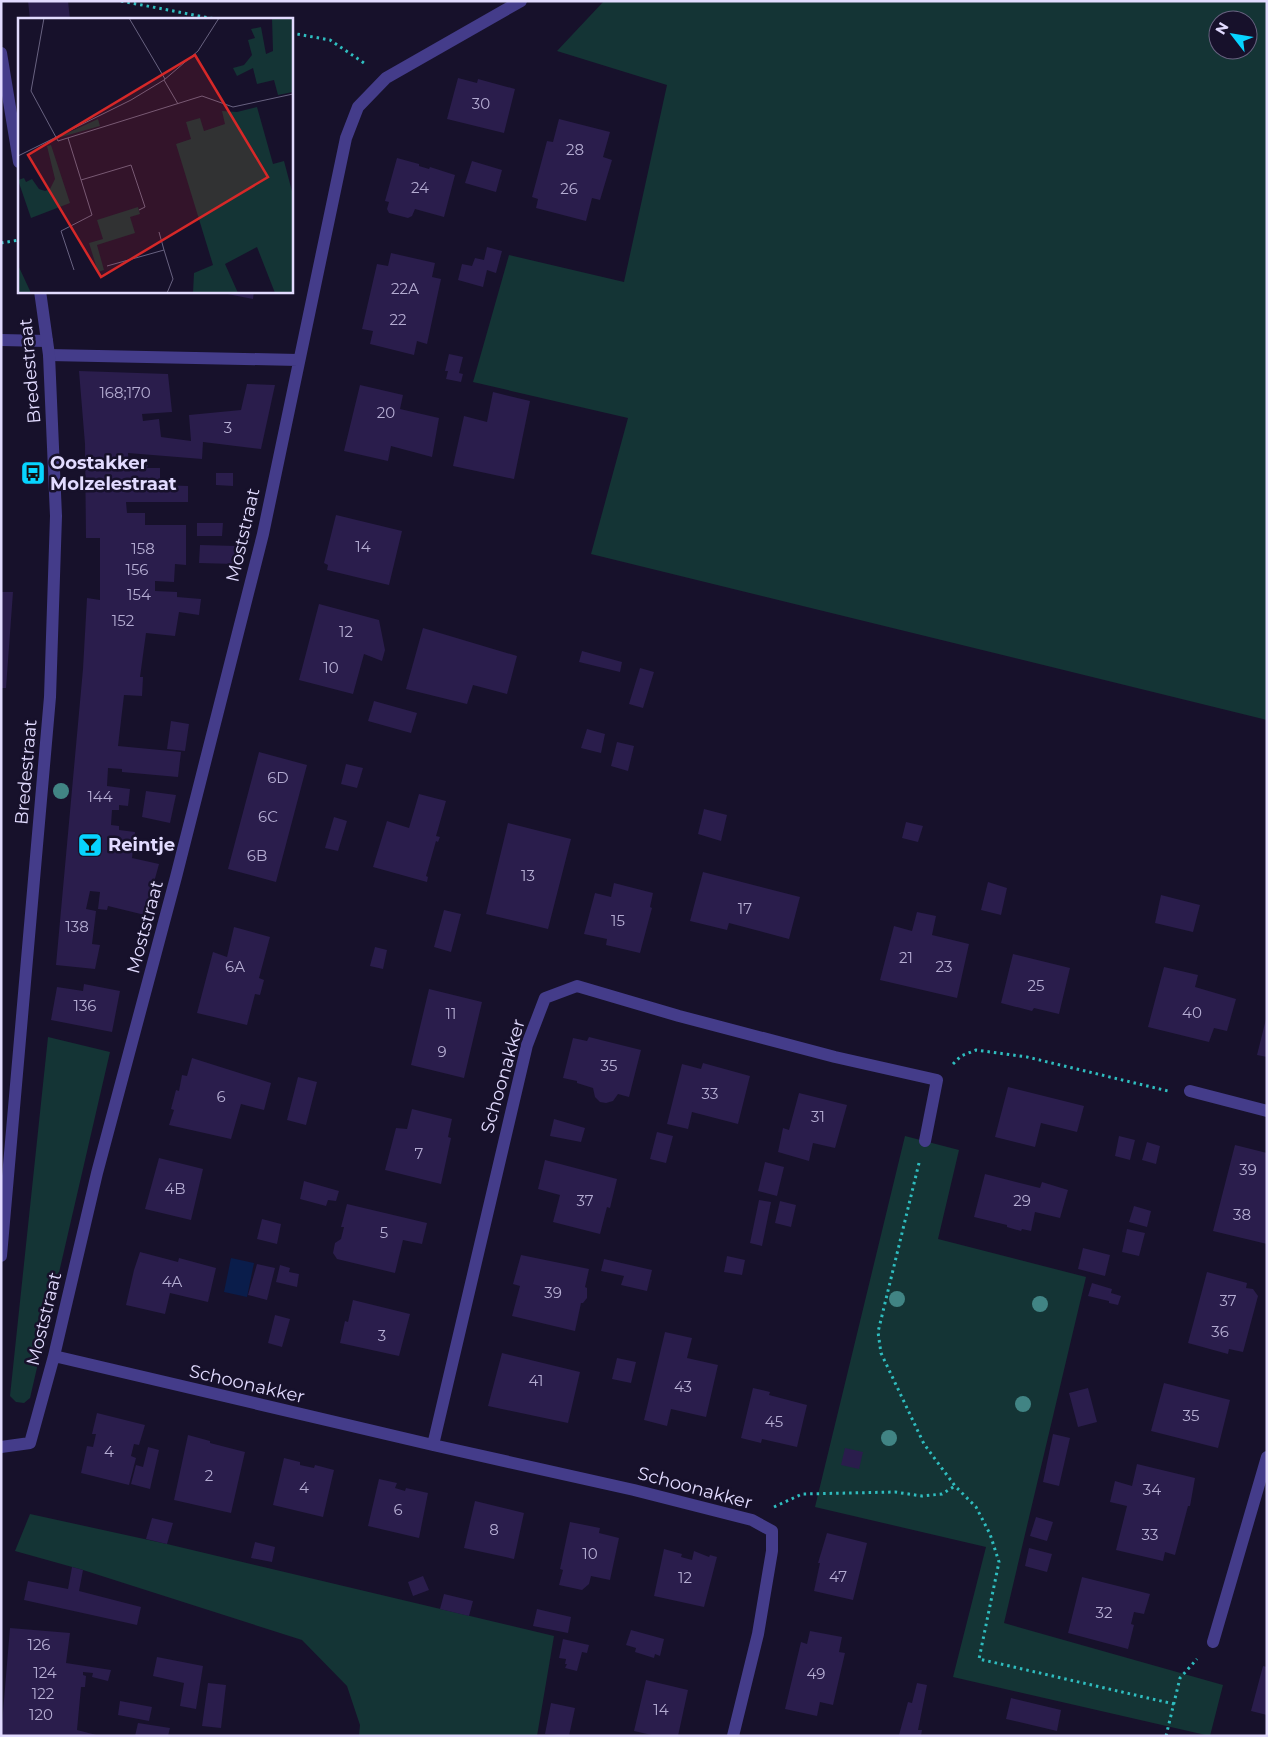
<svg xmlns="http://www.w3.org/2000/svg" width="1268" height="1737" font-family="Montserrat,sans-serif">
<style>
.green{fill:#143435;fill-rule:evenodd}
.water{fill:#0a1d4b}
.building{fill:#2a1d4c}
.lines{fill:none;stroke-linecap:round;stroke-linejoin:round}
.path{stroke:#2fbdbf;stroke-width:3;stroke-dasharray:2.5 4;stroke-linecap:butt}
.minor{stroke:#443c8a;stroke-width:12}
.tertiary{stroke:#443c8a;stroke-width:12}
.tree{fill:#418484}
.labels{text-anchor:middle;stroke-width:5;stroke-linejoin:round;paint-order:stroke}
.number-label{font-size:15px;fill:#b4acd2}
.street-label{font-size:18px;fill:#e2dbff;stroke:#17112b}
.poi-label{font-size:18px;font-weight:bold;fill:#e2dbff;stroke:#17112b;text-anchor:start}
.inset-road{fill:none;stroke:#686280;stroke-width:1}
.view{fill:#d62828;fill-opacity:0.15;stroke:#d62828;stroke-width:2.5}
.inset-edge{fill:none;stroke:#e2dbff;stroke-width:2.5}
</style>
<rect width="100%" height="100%" fill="#17112b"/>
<path class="green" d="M604,1H1267V720L591,554L628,418L473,382L509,255L624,282L667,85L557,51ZM1218,20H1248V50H1218Z
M48,1037L110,1052L30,1398L24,1403L16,1402L10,1396Z
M905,1136L959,1150L938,1239L1086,1277L1004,1623L1223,1685L1210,1736L953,1677L986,1547L815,1507Z
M30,1514L167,1544L554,1636L537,1736H359L360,1725L347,1686L302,1640L83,1570L15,1551Z"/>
<path class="water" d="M231,1258L254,1263L247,1297L224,1292Z"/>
<path class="building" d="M28,1H68L70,19H30Z
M458,78L477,83L478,79L515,89L504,133L447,119Z
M559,119L610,132L603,157L612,160L600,200L592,198L586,221L536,208L538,199L532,197L547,141L553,142Z
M397,158L419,164V166L429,169L430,167L455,175L444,217L415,209L412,216L408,218L389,213L387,209L389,202L385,201Z
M472,161L502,170L496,192L465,183Z
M487,247L502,251L496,273L487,270L483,287L458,280L462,264L472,266L475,258L484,260Z
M391,253L435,263L432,277L441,279L427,344L417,341L414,355L370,344L373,331L362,329L377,264L388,266Z
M212,291H254L253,299Z
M449,354L463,357L459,373L463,374L461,382L446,379L448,371H445Z
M79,371L168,374L172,412L142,414L143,421L159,419L161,437L191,441L189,415L241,410L247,384L275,385L261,449L203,442L202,459L128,453L129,466L148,465L147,468H160V485L188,486V502H126L127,513H145V525H186V565L175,564L174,582L155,581V591L177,592V597L201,599L199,615L179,612L175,636L146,633L140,677H143L142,696L124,695L118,746L181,752L178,777L122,772V769L108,768L107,786L130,789L128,806L119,805V810H112L111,825L119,826V830L135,832L132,858L159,864L145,915L108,906L107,910L98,909L100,892L90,891L86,909L96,911L92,944L100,945L95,969L56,965L83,669L87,598L100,600V538H86L85,444Z
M360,385L403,395L400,409L439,418L432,457L391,446L388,461L344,451Z
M493,392L530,401L514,479L453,466L464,416L487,422Z
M216,473H233V486L216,485Z
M336,515L402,531L389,585L327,570L328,565L324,563Z
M197,523H223L222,536H197Z
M200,545L236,546L235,564L199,563Z
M1,592H13L6,688H1Z
M319,604L379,620L385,650L382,661L364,654L353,694L299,680Z
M423,628L517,656L507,694L473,685L467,704L406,689Z
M582,651L622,662L620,672L579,662Z
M640,668L654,672L643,708L629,704Z
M374,701L417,713L411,733L368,721Z
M171,721L189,724L185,751L167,749Z
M587,729L605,734L601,753L581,748Z
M617,742L634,746L628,771L611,766Z
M259,752L307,765L276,882L228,869Z
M346,764L363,768L357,788L341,784Z
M146,791L176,795L170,823L142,817Z
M419,794L446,801L436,836L440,837L438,842L436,841L426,876L428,877L427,882L373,867L387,821L409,828Z
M704,809L727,815L721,841L698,834Z
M334,817L347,821L338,851L325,848Z
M906,822L923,826L918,842L902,838Z
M508,823L571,839L548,929L486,914Z
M703,872L800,897L789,939L729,923L727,930L690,921Z
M988,882L1007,888L1001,915L981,910Z
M614,883L653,893L650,907L652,908L640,953L606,945L607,939L584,934L595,893L611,897Z
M1161,895L1200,905L1193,932L1155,923Z
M444,910L461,914L451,952L434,947Z
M917,912L936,916L932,935L969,944L957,998L880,980L894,926L912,931Z
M234,927L270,937L259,978L264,980L260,995L255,994L247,1025L197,1013L213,952L227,957Z
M375,947L387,950L383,969L370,966Z
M1013,954L1070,968L1059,1014L1034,1008L1032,1011L1001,1003Z
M1164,967L1198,975L1195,987L1236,999L1227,1031L1214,1028L1209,1042L1148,1027Z
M84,984L120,991L112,1032L51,1020L57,987L83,991Z
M429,989L482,1002L464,1078L411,1065Z
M1266,1019H1267V1057L1257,1055Z
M589,1037L641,1050L629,1097L618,1094L613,1101L606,1103L600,1102L595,1097L593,1088L577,1083V1081L563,1078L573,1038L587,1041Z
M192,1058L271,1083L264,1110L241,1104L231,1139L169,1125L174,1110L171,1109L176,1090L179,1091L182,1075L187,1076Z
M703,1063L750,1076L738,1124L692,1112L688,1129L667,1124L682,1064L701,1069Z
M298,1077L317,1082L306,1125L287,1120Z
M1008,1087L1084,1106L1077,1132L1041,1123L1035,1147L995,1137Z
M799,1093L847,1105L835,1148L813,1143L809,1161L778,1152L783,1128L789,1130Z
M412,1109L452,1119L448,1137L451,1138L441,1184L385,1170L396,1128L407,1129Z
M554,1119L585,1128L581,1142L550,1136Z
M657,1132L673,1136L666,1163L650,1159Z
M1119,1136L1135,1140L1130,1160L1115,1156Z
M1147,1142L1160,1146L1156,1164L1142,1160Z
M1235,1145L1267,1153V1244L1213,1231Z
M159,1158L203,1169L191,1220L145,1209Z
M545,1160L617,1179L610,1208L607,1207L600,1234L553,1222L560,1195L538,1189Z
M765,1162L784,1167L777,1196L758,1191Z
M985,1174L1040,1188L1042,1182L1068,1190L1060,1218L1035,1212L1031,1231L1022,1229L1021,1231L1007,1227V1225L974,1217Z
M304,1181L339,1191L336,1201L328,1200L326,1206L300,1199Z
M759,1200L771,1202L762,1246L750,1243Z
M780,1201L796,1205L791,1227L775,1223Z
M347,1204L427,1223L422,1244L403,1240L395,1273L337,1259L333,1253L335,1243L341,1239L344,1227H341Z
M1134,1206L1151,1211L1147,1227L1129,1222Z
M262,1219L281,1224L277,1244L257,1239Z
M1127,1229L1145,1233L1139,1256L1122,1252Z
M1083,1248L1110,1255L1105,1276L1078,1269Z
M140,1252L178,1262L179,1258L216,1268L208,1302L170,1293L165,1314L126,1305L134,1270Z
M521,1255L589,1269L585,1287L587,1288V1298L583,1303H581L575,1331L512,1316L520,1286L513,1284Z
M727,1256L745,1260L742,1275L724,1272Z
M604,1259L652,1270L647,1291L621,1285L624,1276L601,1271Z
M257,1264L275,1268L267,1300L248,1295Z
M280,1265L290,1268L289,1272L299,1274L297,1287L276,1282Z
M1207,1272L1247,1283L1246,1288L1253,1289L1258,1296L1243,1352L1229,1349L1228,1354L1188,1343Z
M1092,1283L1112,1289L1111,1293L1121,1296L1118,1305L1109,1303V1301L1088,1296Z
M353,1300L410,1314L399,1356L340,1343L345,1321L348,1322Z
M275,1315L290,1319L282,1347L268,1343Z
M665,1332L692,1338L687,1358L718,1365L706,1417L671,1409L667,1426L644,1420Z
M502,1353L580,1372L568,1423L488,1406Z
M617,1358L636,1362L631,1383L612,1379Z
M1164,1383L1230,1400L1218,1448L1151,1431Z
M753,1388L770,1392L769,1395L807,1405L797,1447L762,1439L761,1443L741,1438Z
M1088,1388L1097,1422L1078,1427L1069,1393Z
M97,1413L145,1425L139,1445L134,1444L131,1456L136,1458L129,1485L81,1473L87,1446L93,1447L96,1434H92Z
M1053,1434L1070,1438L1059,1486L1043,1482Z
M188,1435L210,1441V1443L245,1452L231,1513L174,1500Z
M148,1447L159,1450L150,1489L131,1484L136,1465L143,1467Z
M845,1448L863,1452L859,1469L841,1465Z
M284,1458L300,1462V1465L314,1468L315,1465L334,1470L323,1517L273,1505Z
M1137,1464L1195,1478L1190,1506H1188L1175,1555L1165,1552L1163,1561L1116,1550L1127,1506L1110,1502L1115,1481L1132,1486Z
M379,1479L397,1483L395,1488L405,1491L406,1488L428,1493L419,1538L368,1526Z
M475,1501L524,1513L514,1559L464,1548Z
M1036,1517L1053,1522L1047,1541L1030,1536Z
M152,1518L173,1523L167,1544L146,1539Z
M570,1522L600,1528L599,1533L619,1538L610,1580L591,1576L589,1584L582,1590L559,1585L563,1570L560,1569Z
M827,1533L867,1543L853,1600L814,1591L820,1563H818Z
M255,1542L275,1547L272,1562L251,1558Z
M1029,1548L1052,1554L1047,1572L1025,1566Z
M664,1549L682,1554L681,1557L692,1560L694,1551L709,1557L710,1555L717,1557L704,1607L654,1596Z
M72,1567L83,1570L79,1591L141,1607L137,1625L24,1600L28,1581L68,1589Z
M423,1576L429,1590L413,1596L408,1582Z
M1082,1577L1150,1594L1144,1614L1134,1612L1131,1624L1134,1625L1128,1649L1068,1633Z
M444,1594L473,1601L469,1616L440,1609Z
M537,1609L571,1617L568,1633L533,1626Z
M10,1628L70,1633L66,1663L111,1670L108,1681L92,1677L93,1673L83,1672V1675L86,1676L85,1687H81L77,1730L100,1736H1Z
M631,1630L664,1639L660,1656L655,1654L654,1658L635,1652L636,1648L626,1645Z
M810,1631L842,1637L839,1652L845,1653L833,1705L820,1702L817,1716L785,1709L801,1642L807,1644Z
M563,1639L589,1645L587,1653L582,1652L577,1671L565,1668L567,1664H565L566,1659L559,1658Z
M157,1657L203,1666L196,1709L180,1706L184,1683L153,1676Z
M1263,1666L1267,1667V1715L1251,1711Z
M646,1680L688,1690L678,1736H656L634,1731Z
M208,1683L226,1685L221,1728L202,1726Z
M917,1683L927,1685L918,1730H922L921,1736L899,1735L908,1702L912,1703Z
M1011,1698L1061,1710L1057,1731L1006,1719Z
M120,1701L152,1707L149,1721L118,1715Z
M551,1703L575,1708L569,1736L545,1734Z
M138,1723L170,1728L168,1736H135Z"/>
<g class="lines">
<path class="path" d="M121,1L215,19
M291,33L330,40L367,65
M1,243L19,240
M953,1064L961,1056L976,1050L1027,1057L1168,1091
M919,1163L878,1332L881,1353L924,1444L955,1486L976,1507L990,1534L999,1562L979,1659L1174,1704
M774,1507L802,1494L895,1492L922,1496L942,1494L955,1486
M1166,1736L1180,1678L1197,1659"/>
<path class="minor" d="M1,340L47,341
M49,355L298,360
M1190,1091L1267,1111
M54,1356L433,1445L634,1490L752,1520L772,1531V1551L758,1634L733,1736
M433,1445L527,1045L545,998L577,986L679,1016L835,1057L937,1080L925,1141
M1,1447L30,1443L54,1356L97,1173L176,877L263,534L346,138L358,107L386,78L521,1
M1213,1642L1267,1457"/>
<path class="tertiary" d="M1,53L19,162
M1,1256L50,697L56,516L49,355L40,291"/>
</g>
<g class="tree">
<circle cx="61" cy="791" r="8"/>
<circle cx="897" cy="1299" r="8"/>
<circle cx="1040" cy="1304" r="8"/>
<circle cx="1023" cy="1404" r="8"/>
<circle cx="889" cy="1438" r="8"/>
</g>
<defs>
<symbol id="bus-square" viewBox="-11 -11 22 22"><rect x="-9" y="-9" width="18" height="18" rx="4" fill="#07d4ff" stroke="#17112b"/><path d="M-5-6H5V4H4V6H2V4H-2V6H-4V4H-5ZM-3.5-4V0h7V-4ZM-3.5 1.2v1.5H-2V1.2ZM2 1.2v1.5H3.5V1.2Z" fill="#111"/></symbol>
<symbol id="bar-square" viewBox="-11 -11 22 22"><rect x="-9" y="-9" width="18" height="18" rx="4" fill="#07d4ff" stroke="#17112b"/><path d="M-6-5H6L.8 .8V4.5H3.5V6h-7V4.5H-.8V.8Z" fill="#111"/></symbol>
</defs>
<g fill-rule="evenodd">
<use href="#bus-square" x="19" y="459" width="28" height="28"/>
<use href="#bar-square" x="76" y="831" width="28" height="28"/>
</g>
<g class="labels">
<g class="number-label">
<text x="481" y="109">30</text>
<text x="575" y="155">28</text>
<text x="420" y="193">24</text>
<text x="569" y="194">26</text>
<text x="405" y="294">22A</text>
<text x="398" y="325">22</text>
<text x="125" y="398">168;170</text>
<text x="386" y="418">20</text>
<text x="228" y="433">3</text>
<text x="363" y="552">14</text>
<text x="143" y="554">158</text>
<text x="137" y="575">156</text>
<text x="139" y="600">154</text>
<text x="123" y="626">152</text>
<text x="346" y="637">12</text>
<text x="331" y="673">10</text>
<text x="278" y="783">6D</text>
<text x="100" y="802">144</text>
<text x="268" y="822">6C</text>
<text x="257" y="861">6B</text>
<text x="528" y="881">13</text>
<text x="745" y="914">17</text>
<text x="618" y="926">15</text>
<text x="77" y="932">138</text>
<text x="906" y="963">21</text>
<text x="235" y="972">6A</text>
<text x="944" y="972">23</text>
<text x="1036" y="991">25</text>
<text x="85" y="1011">136</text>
<text x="1192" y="1018">40</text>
<text x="451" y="1019">11</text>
<text x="442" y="1057">9</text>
<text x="609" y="1071">35</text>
<text x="710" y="1099">33</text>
<text x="221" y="1102">6</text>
<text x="818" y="1122">31</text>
<text x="419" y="1159">7</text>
<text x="1248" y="1175">39</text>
<text x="175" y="1194">4B</text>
<text x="585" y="1206">37</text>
<text x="1022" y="1206">29</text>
<text x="1242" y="1220">38</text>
<text x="384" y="1238">5</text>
<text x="172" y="1287">4A</text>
<text x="553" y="1298">39</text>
<text x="1228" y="1306">37</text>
<text x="1220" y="1337">36</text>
<text x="382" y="1341">3</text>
<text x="536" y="1386">41</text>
<text x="683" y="1392">43</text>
<text x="1191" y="1421">35</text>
<text x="774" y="1427">45</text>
<text x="109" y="1457">4</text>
<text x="209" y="1481">2</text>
<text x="304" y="1493">4</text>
<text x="1152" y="1495">34</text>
<text x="398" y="1515">6</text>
<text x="494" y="1535">8</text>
<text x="1150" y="1540">33</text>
<text x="590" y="1559">10</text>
<text x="838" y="1582">47</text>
<text x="685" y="1583">12</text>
<text x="1104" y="1618">32</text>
<text x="39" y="1650">126</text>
<text x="45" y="1678">124</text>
<text x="816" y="1679">49</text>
<text x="43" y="1699">122</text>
<text x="661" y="1715">14</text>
<text x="41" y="1720">120</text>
</g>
<g class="street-label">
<text transform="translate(30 371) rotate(-95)" y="6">Bredestraat</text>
<text transform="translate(243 535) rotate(-77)" y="6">Moststraat</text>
<text transform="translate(26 772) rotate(-85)" y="6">Bredestraat</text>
<text transform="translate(145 927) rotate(-75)" y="6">Moststraat</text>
<text transform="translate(503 1076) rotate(-74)" y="6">Schoonakker</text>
<text transform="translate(44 1319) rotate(-76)" y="6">Moststraat</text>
<text transform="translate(247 1384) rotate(13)" y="6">Schoonakker</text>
<text transform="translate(695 1488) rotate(15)" y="6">Schoonakker</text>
</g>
<g class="poi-label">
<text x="50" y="469">Oostakker<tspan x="50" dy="21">Molzelestraat</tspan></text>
<text x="108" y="851">Reintje</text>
</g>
</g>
<g transform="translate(18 18)">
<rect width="275" height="275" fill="#17112b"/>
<path d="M254,0H275V74L260,77L256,62L239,66L235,50L219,58L215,50L226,47L234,37L230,22L237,20L233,11L243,9L248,36L255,33ZM239,89L255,146L266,143L275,177V275H257L239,229L207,246L220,275H175L176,255L195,247L158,126L173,121L168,104L182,100L186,113L207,106L204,93L219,94ZM80,101L82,108L43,119V118ZM33,127L52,185L13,200L0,162L6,160L8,164L14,161L21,171L27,173L32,171L37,161L29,128ZM120,189L122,196L112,199L117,215L79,227L86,252L80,254L71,225L85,221L79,202ZM0,247L13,275H0Z" fill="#143435"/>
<path class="inset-road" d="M26,0L13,73L40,123L184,78L215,89L275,76M111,0L147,61M146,62L160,86M50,120L74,197L43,213L56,252M0,138L113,82L146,62L180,33L201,0M63,162L113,147L127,189L121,192M141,214L146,232M89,248L146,232L155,261L149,275"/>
<path class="view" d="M177,37L250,159L83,259L10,137Z"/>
<rect width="275" height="275" class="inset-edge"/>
</g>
<rect width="1268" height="1737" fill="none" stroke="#e2dbff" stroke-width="5"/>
<g transform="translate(1233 35) rotate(301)"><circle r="24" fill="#17112b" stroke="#686280"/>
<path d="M0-4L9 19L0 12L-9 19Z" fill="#07d4ff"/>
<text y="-8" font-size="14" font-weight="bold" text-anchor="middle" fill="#e2dbff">N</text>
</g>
</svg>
